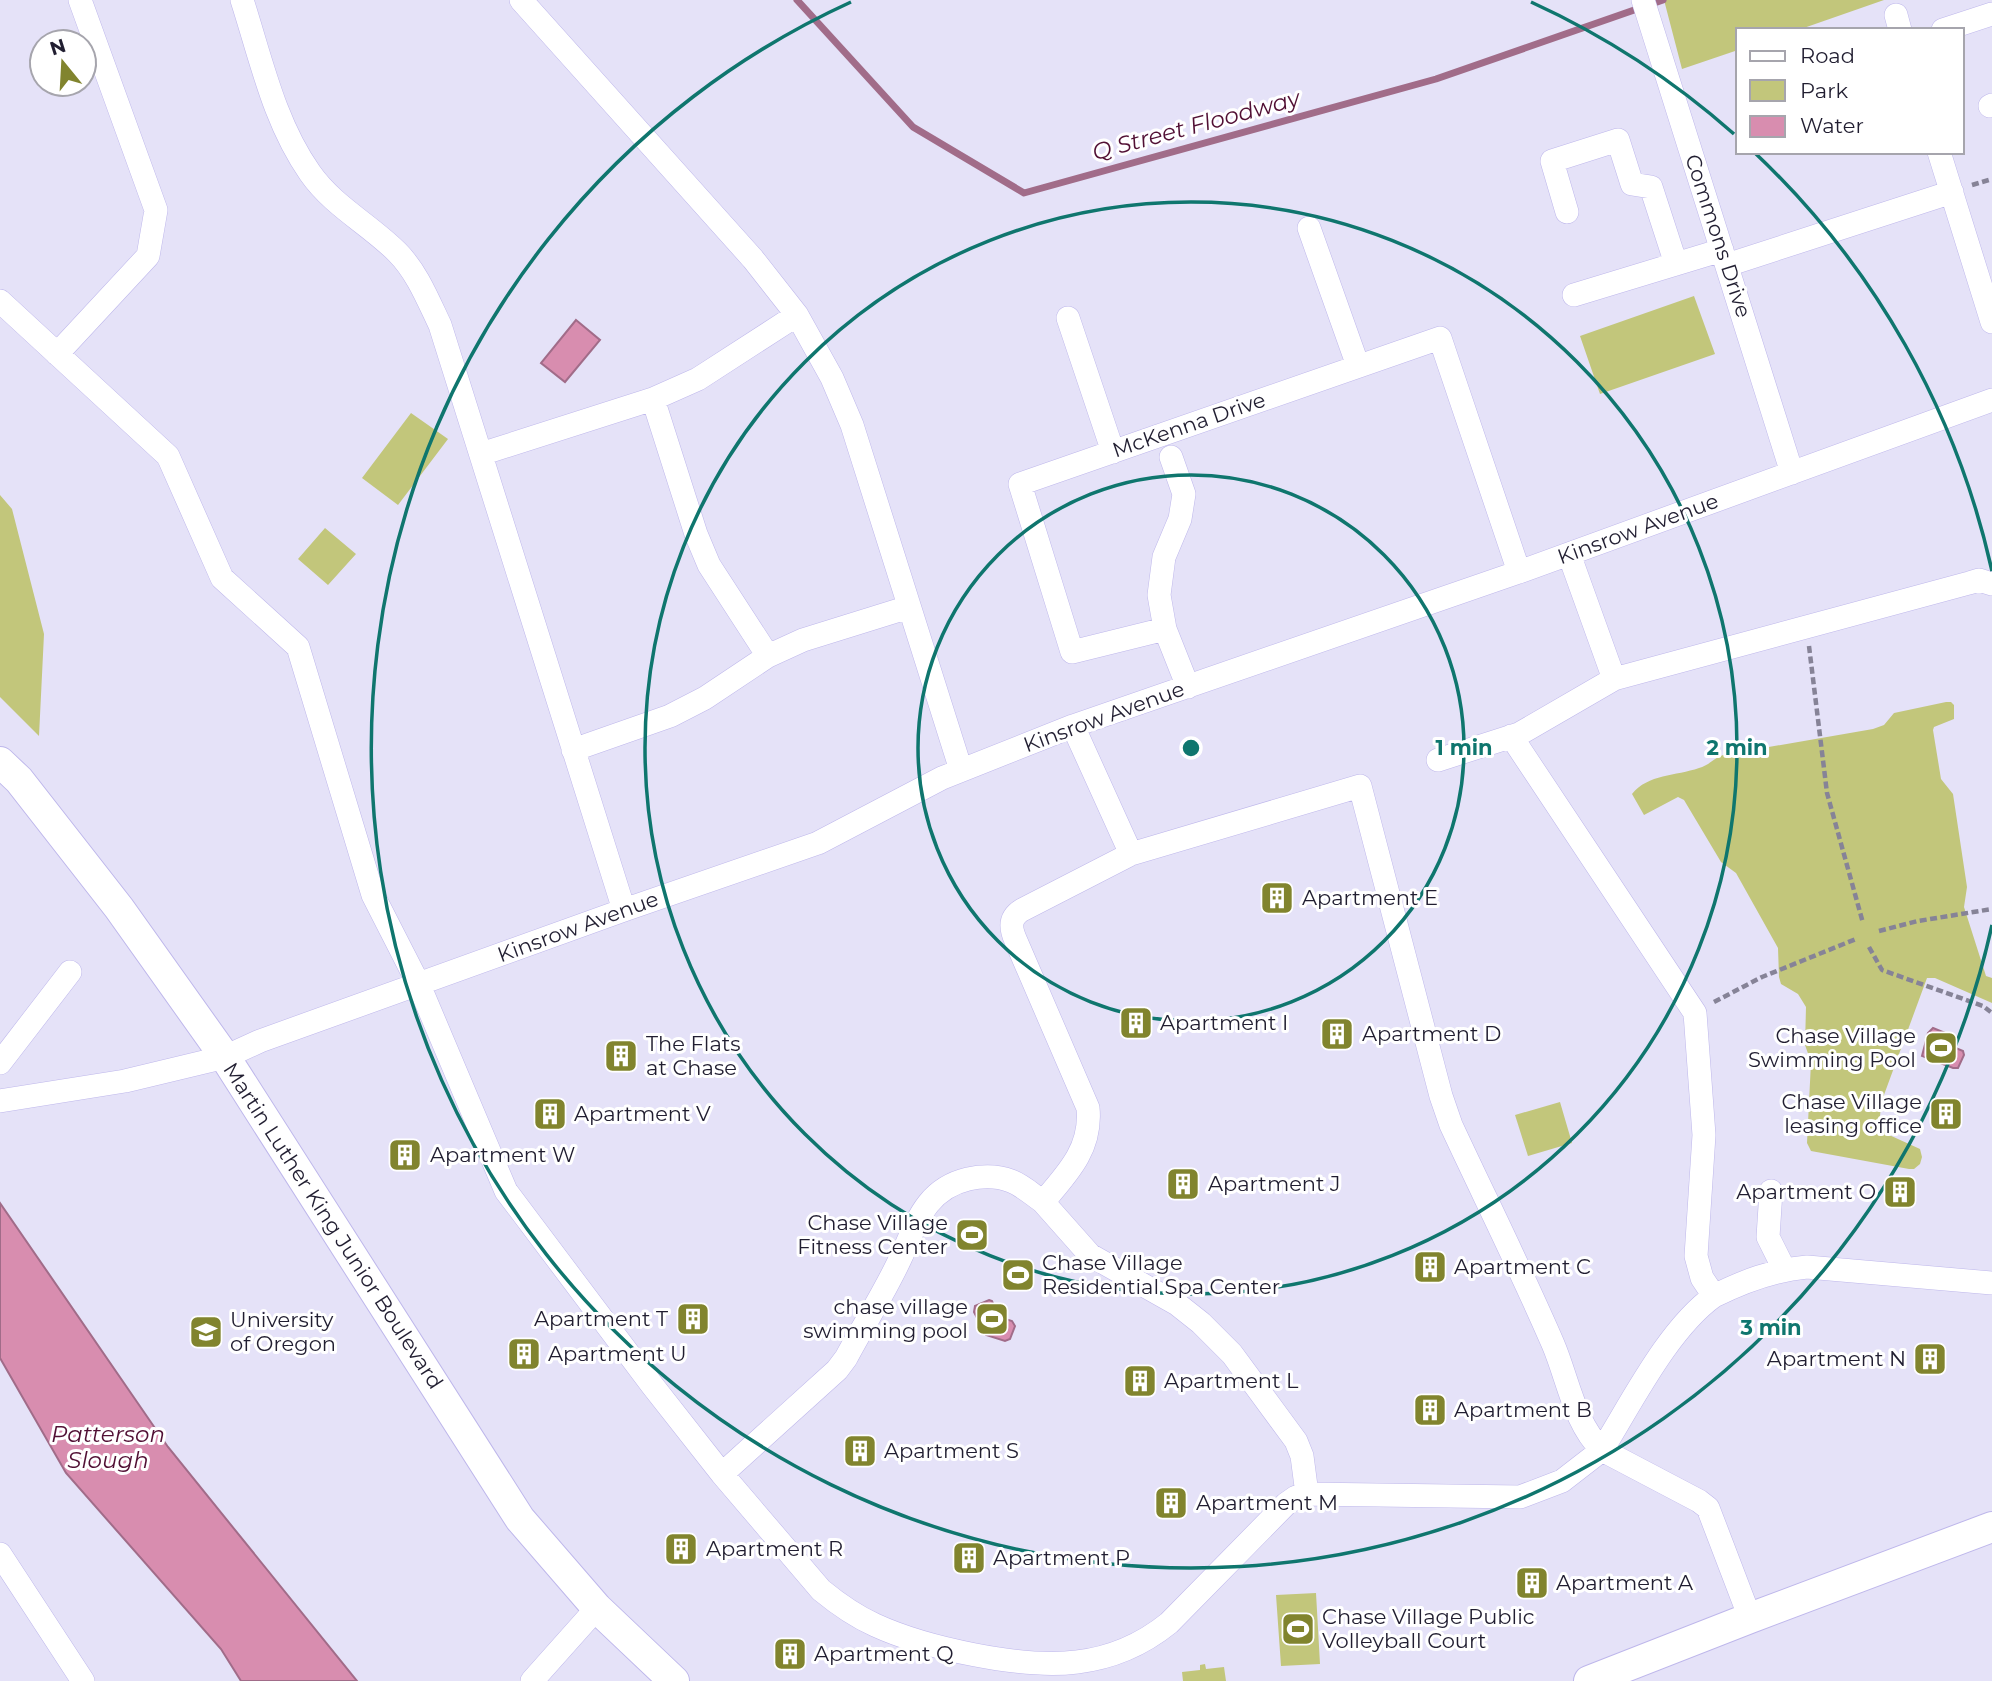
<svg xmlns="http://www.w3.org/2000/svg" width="1992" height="1681" font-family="Montserrat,sans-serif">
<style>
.green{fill:#c2c67b}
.water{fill:#d88daf;stroke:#a16c89;stroke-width:2}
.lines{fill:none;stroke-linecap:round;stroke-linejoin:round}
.stream{stroke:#a16c89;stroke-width:7}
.minor-casing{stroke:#beb7eb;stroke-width:24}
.major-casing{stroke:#beb7eb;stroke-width:32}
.path{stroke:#868397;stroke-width:4.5;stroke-dasharray:7 3.5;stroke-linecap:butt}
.minor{stroke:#fff;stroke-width:23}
.major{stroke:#fff;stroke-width:30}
.ring{fill:none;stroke:#0f766e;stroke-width:3.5}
.labels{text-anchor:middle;stroke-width:6;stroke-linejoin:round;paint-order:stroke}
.street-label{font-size:21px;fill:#211e31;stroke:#fff}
.poi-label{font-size:21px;fill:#211e31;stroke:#fff;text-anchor:start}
.water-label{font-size:23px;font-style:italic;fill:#510f34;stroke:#fff}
.centre{fill:#0f766e;stroke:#fff;stroke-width:3.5}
.ring-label{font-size:21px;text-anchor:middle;font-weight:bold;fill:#0f766e;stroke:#fff;stroke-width:6;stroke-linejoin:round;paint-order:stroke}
</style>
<rect width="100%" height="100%" fill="#e5e2f8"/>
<path class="green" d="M1664,0H1884L1798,30H1738V50L1682,69Z
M1694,296L1715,354L1600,394L1580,336Z
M411,413L448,439L398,505L362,478Z
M0,495L12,509L44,634L39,736L0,697Z
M325,528L356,554L328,585L298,559Z
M1946,702H1951L1954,705V719L1934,727L1933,730L1941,779L1953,794L1967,887L1964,907L1986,976L1992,978V1003L1935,978H1927L1881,1103L1880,1117L1887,1134L1920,1149L1922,1157L1920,1164L1914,1169H1909L1811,1151L1807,1143L1811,1062L1805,1045L1806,1007L1798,994L1781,984L1779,977L1778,948L1736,873L1721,862L1684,800L1678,797L1644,815L1632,794C1648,774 1676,776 1699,768C1708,766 1714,758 1723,755L1873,729L1884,725L1894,713Z
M1560,1102L1572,1143L1528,1156L1515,1115Z
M1316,1593L1320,1664L1281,1666L1276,1595Z
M1205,1664L1206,1669L1224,1667L1226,1681H1183L1182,1672L1200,1670V1665Z"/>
<path class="water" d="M576,320L600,340L565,382L541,363Z
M1933,1028L1948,1034L1946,1044L1963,1051L1964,1055L1958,1068H1953L1922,1056L1928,1033Z
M0,1203L168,1447L357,1681H241L221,1649L66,1473L0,1358Z
M989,1300L992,1301L999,1317L1012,1321L1015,1326L1010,1339L1005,1341L986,1335L974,1312L975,1306Z"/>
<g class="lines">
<path class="stream" d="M797,0L913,127L1024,193L1436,79L1663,0"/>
<defs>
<path id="minor" d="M242,0C261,59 274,122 310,173C333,206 369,224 397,252C417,272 428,300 440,325L624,910
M521,0L753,259L797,315L832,378L852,425L961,770
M1643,0L1792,473
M1896,15L1900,30
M1943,30L1992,14
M1990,106L1992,105
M1939,152L1992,322
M1567,212L1552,161L1618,140L1632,184L1651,187L1676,264
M1309,228L1358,366
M1727,265L1952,192
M1574,295L1722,250
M0,301L168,456L222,578L298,647L373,895L419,985L506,1191L652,1385L722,1474L821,1590C838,1604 855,1616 875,1625C925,1648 1022,1669 1077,1662C1111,1658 1143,1644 1169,1623L1286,1504L1296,1497L1307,1494L1520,1497L1562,1481L1602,1450L1699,1501L1708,1508L1750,1618
M1068,318L1113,452
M57,354L148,256L156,210L80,0
M653,399L696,534L709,565L768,656
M481,454L653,399L698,379L797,315
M1165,629L1159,595L1164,557L1180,519L1184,494L1171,457
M1614,679L1969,583L1979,580L1992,584
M1188,687L1165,629L1072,652L1020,484L1440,338L1519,572
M1073,726L1131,854L1022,910C1009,918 1010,928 1016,941L1088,1108C1092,1148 1068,1173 1043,1202L1090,1255L1177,1304L1201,1323L1232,1354L1296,1441L1302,1456L1307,1494
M573,750L670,716L705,698L768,656L803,640L909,607
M1438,760L1519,734L1614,679L1569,554
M1131,854L1360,786L1441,1096L1451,1125C1485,1198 1521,1270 1553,1344C1568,1379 1574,1423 1602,1450C1632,1402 1668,1329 1714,1296L1702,1278L1696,1256L1704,1135L1695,1013L1511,736
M0,1063L70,972
M0,1101L125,1081L225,1057L260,1041L624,910L818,843L942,778L1073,726L1519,572L1992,400
M1771,1191L1768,1237L1784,1269
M1714,1296C1744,1281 1773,1270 1807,1267L1992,1283
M722,1474L837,1370L846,1358C864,1324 885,1292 901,1257C917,1222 926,1189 968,1179C982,1176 998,1176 1011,1181C1022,1185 1033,1195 1043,1202
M0,1554L83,1681
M532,1681L597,1608"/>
<path id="major" d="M0,762L19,780L119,908L225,1057L520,1519L597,1608L674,1681
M1589,1681L1750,1618L1992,1527"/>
</defs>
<use href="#minor" class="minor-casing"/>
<use href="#major" class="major-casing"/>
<path class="path" d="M1972,185L1992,179
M1809,646L1827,793L1863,923
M1879,931L1918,921L1992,909
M1869,947L1882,970L1983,1006L1992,1013
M1714,1002L1762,977L1856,939"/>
<use href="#minor" class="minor"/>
<use href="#major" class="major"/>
</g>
<g class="ring">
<circle cx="1191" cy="748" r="273"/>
<circle cx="1191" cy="748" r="546"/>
<path d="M1992 925A820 820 0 1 1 851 2M1531 2A820 820 0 0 1 1734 134M1755 153A820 820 0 0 1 1992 571"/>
</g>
<defs>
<symbol id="building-square" viewBox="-11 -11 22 22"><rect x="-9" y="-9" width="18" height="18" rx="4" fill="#81842e" stroke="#fff"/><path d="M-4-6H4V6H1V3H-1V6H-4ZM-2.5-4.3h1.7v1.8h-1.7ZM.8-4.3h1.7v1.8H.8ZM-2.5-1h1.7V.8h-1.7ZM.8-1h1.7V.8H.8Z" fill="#fff"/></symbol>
<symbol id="stadium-square" viewBox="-11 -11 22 22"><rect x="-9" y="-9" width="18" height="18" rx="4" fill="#81842e" stroke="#fff"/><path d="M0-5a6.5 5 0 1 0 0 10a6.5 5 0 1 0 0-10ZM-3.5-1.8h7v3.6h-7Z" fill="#fff"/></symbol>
<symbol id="university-square" viewBox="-11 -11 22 22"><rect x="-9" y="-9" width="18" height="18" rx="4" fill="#81842e" stroke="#fff"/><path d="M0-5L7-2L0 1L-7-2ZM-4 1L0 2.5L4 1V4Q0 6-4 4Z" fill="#fff"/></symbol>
</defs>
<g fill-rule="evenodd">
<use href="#building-square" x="1258" y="879" width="38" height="38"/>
<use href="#building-square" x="1117" y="1004" width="38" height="38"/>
<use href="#building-square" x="1318" y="1015" width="38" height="38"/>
<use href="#stadium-square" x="1922" y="1029" width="38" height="38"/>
<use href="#building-square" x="602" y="1037" width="38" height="38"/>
<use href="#building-square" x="531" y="1095" width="38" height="38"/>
<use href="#building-square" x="1927" y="1095" width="38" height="38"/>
<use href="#building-square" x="386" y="1136" width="38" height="38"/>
<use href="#building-square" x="1164" y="1165" width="38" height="38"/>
<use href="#building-square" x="1881" y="1173" width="38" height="38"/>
<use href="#stadium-square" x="953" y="1216" width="38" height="38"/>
<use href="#building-square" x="1411" y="1248" width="38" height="38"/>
<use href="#stadium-square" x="999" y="1256" width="38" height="38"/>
<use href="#building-square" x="674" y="1300" width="38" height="38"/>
<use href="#stadium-square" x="973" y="1300" width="38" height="38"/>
<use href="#university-square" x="187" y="1313" width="38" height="38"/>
<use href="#building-square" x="505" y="1335" width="38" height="38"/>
<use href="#building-square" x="1911" y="1340" width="38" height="38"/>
<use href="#building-square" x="1121" y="1362" width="38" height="38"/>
<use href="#building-square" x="1411" y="1391" width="38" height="38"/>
<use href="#building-square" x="841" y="1432" width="38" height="38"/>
<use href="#building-square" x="1152" y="1484" width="38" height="38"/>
<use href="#building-square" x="662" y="1530" width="38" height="38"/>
<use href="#building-square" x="950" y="1539" width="38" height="38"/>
<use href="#building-square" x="1513" y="1564" width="38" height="38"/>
<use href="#stadium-square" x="1279" y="1610" width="38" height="38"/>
<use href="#building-square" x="771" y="1635" width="38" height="38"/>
</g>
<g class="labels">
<g class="street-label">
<text transform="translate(1718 236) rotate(72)" y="7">Commons Drive</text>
<text transform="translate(1189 425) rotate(-19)" y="7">McKenna Drive</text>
<text transform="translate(1638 529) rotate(-20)" y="7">Kinsrow Avenue</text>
<text transform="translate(1104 717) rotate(-20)" y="7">Kinsrow Avenue</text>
<text transform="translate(578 927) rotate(-20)" y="7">Kinsrow Avenue</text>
<text transform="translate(333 1226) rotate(57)" y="7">Martin Luther King Junior Boulevard</text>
</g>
<g class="poi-label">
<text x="1302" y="905">Apartment E</text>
<text x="1160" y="1030">Apartment I</text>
<text x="1362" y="1041">Apartment D</text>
<text x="1916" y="1043" text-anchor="end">Chase Village<tspan x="1916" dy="24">Swimming Pool</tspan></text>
<text x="646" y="1051">The Flats<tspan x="646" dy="24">at Chase</tspan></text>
<text x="1922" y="1109" text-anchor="end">Chase Village<tspan x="1922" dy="24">leasing office</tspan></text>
<text x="574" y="1121">Apartment V</text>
<text x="430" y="1162">Apartment W</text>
<text x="1208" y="1191">Apartment J</text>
<text x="1876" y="1199" text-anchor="end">Apartment O</text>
<text x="948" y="1230" text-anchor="end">Chase Village<tspan x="948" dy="24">Fitness Center</tspan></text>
<text x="1042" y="1270">Chase Village<tspan x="1042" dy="24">Residential Spa Center</tspan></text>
<text x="1454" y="1274">Apartment C</text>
<text x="968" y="1314" text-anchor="end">chase village<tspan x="968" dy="24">swimming pool</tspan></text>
<text x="668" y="1326" text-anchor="end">Apartment T</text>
<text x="230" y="1327">University<tspan x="230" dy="24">of Oregon</tspan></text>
<text x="548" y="1361">Apartment U</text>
<text x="1906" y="1366" text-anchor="end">Apartment N</text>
<text x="1164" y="1388">Apartment L</text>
<text x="1454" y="1417">Apartment B</text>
<text x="884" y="1458">Apartment S</text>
<text x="1196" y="1510">Apartment M</text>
<text x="706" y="1556">Apartment R</text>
<text x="993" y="1565">Apartment P</text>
<text x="1556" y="1590">Apartment A</text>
<text x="1322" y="1624">Chase Village Public<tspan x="1322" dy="24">Volleyball Court</tspan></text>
<text x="814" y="1661">Apartment Q</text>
</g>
<g class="water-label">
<text transform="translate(1196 125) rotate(-15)" y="8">Q Street Floodway</text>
<text x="108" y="1442">Patterson<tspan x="108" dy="26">Slough</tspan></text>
</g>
</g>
<circle cx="1191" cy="748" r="10" class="centre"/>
<g class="ring-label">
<text x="1464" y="755">1 min</text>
<text x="1737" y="755">2 min</text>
<text x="1771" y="1335">3 min</text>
</g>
<rect x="1736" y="28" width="228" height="126" fill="#ffffff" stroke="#a6a5ad" stroke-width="2"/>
<rect x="1750" y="51" width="35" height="10" fill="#ffffff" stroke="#a6a5ad" stroke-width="2"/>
<text x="1800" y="63" font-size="21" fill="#211e31">Road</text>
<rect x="1750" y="80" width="35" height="21" fill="#c2c67b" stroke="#a6a5ad" stroke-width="2"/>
<text x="1800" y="98" font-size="21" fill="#211e31">Park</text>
<rect x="1750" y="116" width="35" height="21" fill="#d88daf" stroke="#a6a5ad" stroke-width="2"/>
<text x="1800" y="133" font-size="21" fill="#211e31">Water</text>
<g transform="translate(63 63) rotate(342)"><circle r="33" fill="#ffffff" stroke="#a6a5ad" stroke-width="2"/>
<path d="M0-5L12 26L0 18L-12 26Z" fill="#81842e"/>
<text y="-10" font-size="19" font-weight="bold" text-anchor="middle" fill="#211e31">N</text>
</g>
</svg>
